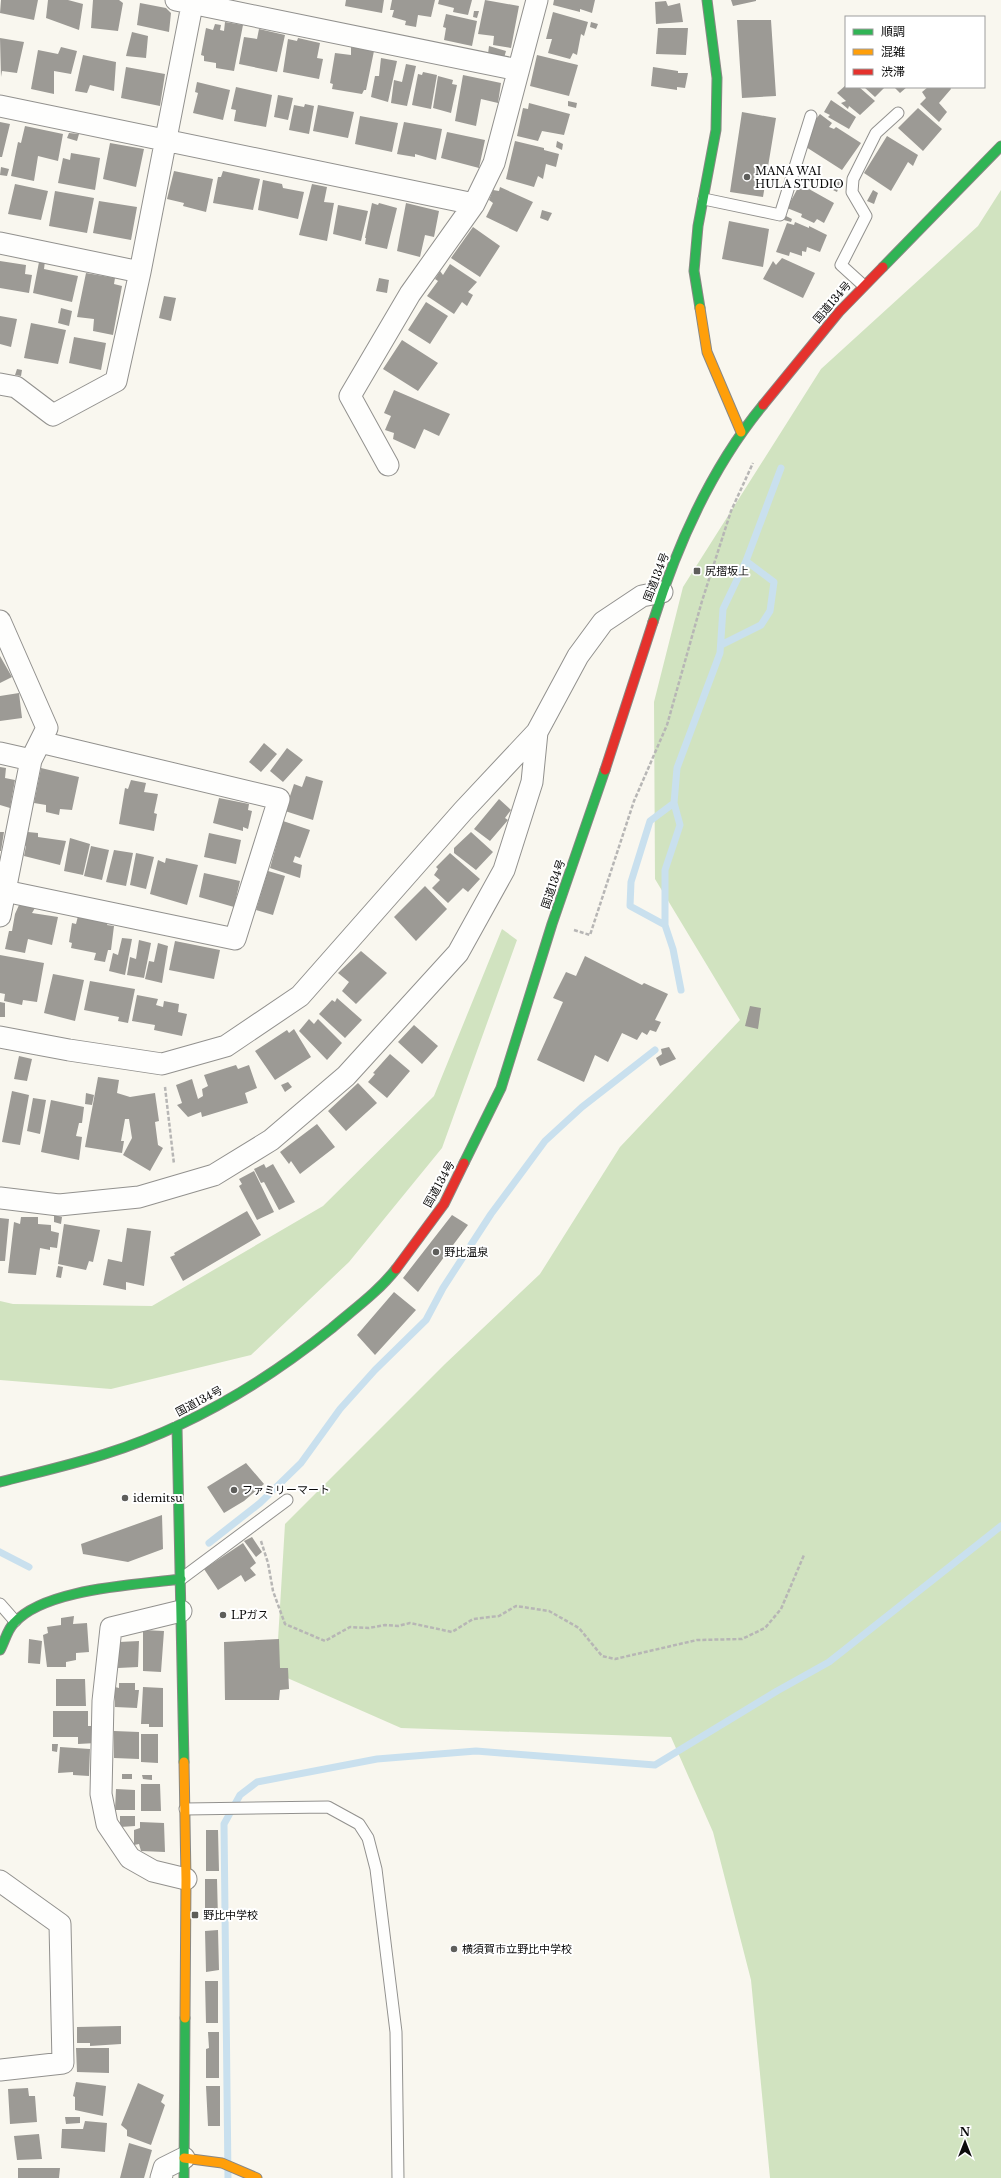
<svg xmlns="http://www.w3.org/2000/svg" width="1001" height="2178" font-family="'Libre Baskerville','Noto Sans JP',serif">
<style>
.forest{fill:#d1e3c0}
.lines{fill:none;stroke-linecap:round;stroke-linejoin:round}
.stream{stroke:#c9e0ee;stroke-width:7}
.building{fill:#9c9a95}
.lane-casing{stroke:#92918e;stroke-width:13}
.street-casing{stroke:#92918e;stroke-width:23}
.fast-casing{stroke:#898884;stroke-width:11}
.slow-casing{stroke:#898884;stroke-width:11}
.jam-casing{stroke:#898884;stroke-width:11}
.path{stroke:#b7b6b5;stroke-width:2.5;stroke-dasharray:4 2;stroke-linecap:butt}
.lane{stroke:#fefefd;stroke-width:11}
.street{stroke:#fefefd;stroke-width:21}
.fast{stroke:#30b455;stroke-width:9}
.slow{stroke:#ff9f0a;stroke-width:9}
.jam{stroke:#e5322d;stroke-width:9}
.poi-dot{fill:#5e5e5b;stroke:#fff;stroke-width:1.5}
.labels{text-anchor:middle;stroke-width:4;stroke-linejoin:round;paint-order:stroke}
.poi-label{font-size:11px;fill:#0b0b0b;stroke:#fff;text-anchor:start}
.street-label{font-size:11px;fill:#0b0b0b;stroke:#fff}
</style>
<rect width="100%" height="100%" fill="#f9f7ef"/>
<path class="forest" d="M1001,190V2178H770L751,1980L713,1832L671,1737L401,1728L276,1673L285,1524L445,1364L540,1274L620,1147L740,1020L655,879L654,702L683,587L821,369L978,226Z
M502,929L517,940L442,1148L349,1262L251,1355L111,1389L0,1380V1301L13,1304L152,1306L323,1206L434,1096Z"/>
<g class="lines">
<path class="stream" d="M721,645L761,625L770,611L774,582L746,561
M665,925V870L680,825L674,803
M681,990L673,949L665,925L630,906L631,882L650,821L674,803L677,768L720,653L723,609L746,561L781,468
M209,1543L260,1503L301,1463L340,1409L375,1370L426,1320L443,1288L491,1214L545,1141L582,1107L655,1050
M0,1552L29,1567
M228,2178L224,1824L240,1795L257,1782L377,1759L476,1751L655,1765L777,1691L829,1662L1001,1526"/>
</g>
<path class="building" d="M1,0H38L34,20L0,13Z
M48,0H68L83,4L79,30L46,18Z
M93,0H119L123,3L118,31L91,28Z
M346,0H384L382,13L345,6Z
M392,0H435L431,17L418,15L416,27L405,25L406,21L392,17L394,10H390Z
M439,0H472L468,15L453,12L454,8L438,4Z
M485,0L519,6L511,48L493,45L494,36L478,34Z
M554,0H595L592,13L580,9V12L553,5Z
M731,0H756V1L733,6Z
M666,1L668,6L680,3L683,22L656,24L655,2Z
M140,3L166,8L171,13L169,32L137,25Z
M474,11H479L477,18L473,17Z
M553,12L588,22L584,36L581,34L577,55L573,53L570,59L548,53L552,39H546Z
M446,14L477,21L472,46L444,40L446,28L443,27Z
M737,20H771L776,96L742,98Z
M225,22L243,25L234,71L216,68V63L204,61V56L201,55L206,28L213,30L215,24L221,25L220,30L224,31Z
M591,22L598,24L596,29L590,27Z
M658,28H688L686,55L656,54Z
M259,29L285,35L277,72L239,64L244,37L257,39Z
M132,32L148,36L146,58L126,56Z
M0,38L24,42L17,73L2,71L1,77Z
M298,38L320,43L317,58L323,59L319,79L283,72L288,39L297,41Z
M489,46L506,51L504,58L488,54Z
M61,47L77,51L71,74L54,71V94L31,89L38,50L58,54Z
M351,47L374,51L366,90H364L362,94L332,89L333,84L330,83L335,53L351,55Z
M83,55L116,62L114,91L90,85L87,93L75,91Z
M537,55L578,65L569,96L530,86Z
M381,58L397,61L388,102L371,97L375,76H379Z
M406,64L416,66L407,106L391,103L394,80L402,82Z
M126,67L165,74L160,106L121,98Z
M653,67L678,71V73H688L685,88L677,87V90L651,86Z
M423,72L437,75L431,109L412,105L418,74L422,75Z
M463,75L501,83L498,103L481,99L476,126L455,121Z
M438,76L453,80L452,84L457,85L451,113L433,108Z
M197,82L230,90L223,120L193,113L198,93L195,92Z
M846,85V87H859L875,101L860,115L849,106L848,109L841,103L846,101L837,93Z
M236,87L272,95L266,127L234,121L236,110L231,109Z
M864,87H885L875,97Z
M894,87H907L900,93Z
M928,87H950L951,89L939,103L947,112L939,122L920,104L926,98L922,92Z
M278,95L293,98L288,120L274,117Z
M831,100L856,117L849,129L828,117L830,115L824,112Z
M568,101L577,103L576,108L568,106Z
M529,103L570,114L564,135L542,131L538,141L517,136L523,108L528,109Z
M305,104L314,106L309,134L289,130L294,105L304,107Z
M318,105L354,112L348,138L313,131Z
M918,108L942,129L923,151L898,128Z
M742,112L776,118L763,197L730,192Z
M820,114L832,123L829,127L834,129L836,127L861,143L842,170L806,147L809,143L805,141L808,129Z
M360,116L398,123L392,152L355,144Z
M0,122L10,124L2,157H0Z
M404,122L442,129L436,160L415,154V157L397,154Z
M25,126L63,134L58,161L38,156L34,181L11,176L18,142L21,143Z
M447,132L485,140L479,168L441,158Z
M69,133L79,134L77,141L67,138Z
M887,136L918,155L913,166L908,162L891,191L864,173Z
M515,141L544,148V150L559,154L556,167L546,164L543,179L538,176L534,187L506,179Z
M557,141L563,144L562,150L556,147Z
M110,143L144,149L136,187L103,179Z
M71,153L100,158L95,190L58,183L63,158L70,160Z
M1,167L9,169L7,176L0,175Z
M174,171L213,179L206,212L183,206L184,203L167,199Z
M223,171L260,179L253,210L213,203L218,177H221Z
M832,178L841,181L837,192L829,188Z
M263,180L282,184L283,188L304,192L298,219L258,210Z
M15,184L48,191L41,220L8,214Z
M312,184L327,187L324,202L334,203L327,241L299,235Z
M800,184L834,203L824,223L817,219L814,223L801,217L802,214L787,208Z
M500,187L533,202L517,232L486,217L493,203L489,200L493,190L499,191Z
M873,190L878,193L874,204L867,201Z
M55,191L94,198L87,233L49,226Z
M99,201L137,207L131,240L93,233Z
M372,203L378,205L379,203L397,208L387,249L365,244L366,238H365Z
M406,203L439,211L434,237L425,235L420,257L397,251Z
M338,205L368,211L361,241L333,234Z
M542,210L552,213L548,221L540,218Z
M786,216L792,219L791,222L784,220Z
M729,221L769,229L763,267L722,259Z
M795,222L809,228V226L827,235L820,252L807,247L806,252L802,251V256L790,252L789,256L776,252L787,223L794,225Z
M473,227L500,246L480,277L451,258Z
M782,258L815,273L803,298L763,279L773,261L776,265Z
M0,261L26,265L25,274L32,275L29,293L0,288Z
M45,261L44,269L78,276L72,302L33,293L39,262Z
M450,264L477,282L468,292L473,295L467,306L462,302L454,314L427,296L438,281L435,279L440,271L443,275Z
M86,273L115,278L114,284L122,286L113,335L93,331L94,319L77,317Z
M379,278L389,280L387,293L376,291Z
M164,296L176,298L171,321L159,318Z
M426,302L448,316L430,344L408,330Z
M61,308L72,311L69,326L58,323Z
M0,316L17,319L11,347L0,344Z
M31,323L66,330L58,364L24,358Z
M74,337L106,343L101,370L69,363Z
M402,340L438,363L418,391L383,369Z
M17,369L22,370L21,376L15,375Z
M394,390L450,414L439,436L424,429L415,449L393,439L394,433L385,430L391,416L384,413Z
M0,656L12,677L0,683Z
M19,693L22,718L0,721V696Z
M264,743L277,754L261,772L249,762Z
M287,748L303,760L283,782L270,771Z
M0,767L6,768L5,778L15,780L10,808L0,805Z
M41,768L79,777L72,810L60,809L59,815L46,812V805L34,803Z
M306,776L323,781L313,820L285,811L294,784L302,787Z
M131,780L146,783L144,792L158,794L154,813L157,814L154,831L119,824L125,788L128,789Z
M219,798L249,804L248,810L252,811L248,829L243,827V831L213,823Z
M499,799L511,810L505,818L508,820L490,841L474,829Z
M283,821L310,830L300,858L295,856L293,862L302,865L300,878L270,868Z
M0,832H4L1,851H0Z
M28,832L38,833V837L66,841L60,865L24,856L26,846L24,845Z
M471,832L493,852L476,870L454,853V848Z
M209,833L241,840L236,864L204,857Z
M70,838L90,844L83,875L64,871Z
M91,846L109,850L102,880L84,876Z
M114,850L133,853L126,886L106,882Z
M136,853L154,857L146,889L130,885Z
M450,853L480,879L468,892L463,888L448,903L432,888L440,880L434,875L438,869L436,867Z
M166,858L198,865L187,905L150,894L158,860L165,863Z
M268,871L285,876L273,915L256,910Z
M204,873L240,881L234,907L199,897Z
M425,886L447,909L416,941L394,917Z
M19,905L35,908L32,913L58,917L52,945L28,939L25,953L5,949L9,931H12L15,914Z
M78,916L108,922L107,925L114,926L111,950H108L105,962L94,960L96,953L71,948L72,943L69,942L72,923L76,924Z
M122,938L132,939L125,975L109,971L113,953L118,955Z
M139,940L151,943L144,978L127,975L130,957L136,959Z
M175,941L220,950L214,979L169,970Z
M158,943L168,946L162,983L145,979L149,961L154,962Z
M361,951L387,973L356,1004L342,991L349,982L338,973Z
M0,955L44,963L37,1002L23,1000L22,1005L4,1001L5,994L0,993Z
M585,956L642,985L644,983L668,994L655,1020L661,1022L656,1032L650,1030L647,1035L642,1032L637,1040L622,1033L608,1062L595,1055L584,1082L537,1060L563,1002L553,998L566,972L576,976Z
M53,974L84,980L75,1021L44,1013Z
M90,981L135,989L128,1023L118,1021L119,1017L84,1010Z
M137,995L158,999L156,1005L163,1007L164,1001L179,1004L178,1012L187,1014L182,1036L154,1030L155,1025L132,1021Z
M337,998L362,1020L345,1038L319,1014L332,1000L335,1002Z
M0,1002L5,1003V1017H0Z
M750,1006L761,1008L758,1029L745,1026Z
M309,1019L314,1024L318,1019L342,1043L327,1060L299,1031Z
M414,1025L438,1046L422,1064L398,1042Z
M294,1029L311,1057L275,1080L255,1051L287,1030L289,1033Z
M669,1047L676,1059L660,1066L656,1058L662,1054L661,1049Z
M390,1054L410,1071L387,1098L368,1082L375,1074L373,1073Z
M19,1056L32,1059L27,1081L14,1079Z
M236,1065L238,1069L249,1065L257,1088L245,1093L248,1103L202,1117L201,1112L188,1117L177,1105L182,1103L176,1085L192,1079L198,1099L203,1096L202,1089L208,1086L204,1075Z
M98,1077L119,1080L117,1093L130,1097L155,1093L159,1121L155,1122L158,1145L163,1148L150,1171L123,1155L132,1138L129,1119H125L121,1141H124L122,1153L85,1147Z
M288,1082L292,1087L285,1092L281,1085Z
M358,1083L377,1103L346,1131L328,1111Z
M12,1091L29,1095L20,1145L2,1142Z
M86,1093L94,1095L92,1105L85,1104Z
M33,1098L46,1100L40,1134L27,1131Z
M51,1100L84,1107L82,1123H79L76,1136L82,1137L79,1160L41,1152Z
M317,1124L335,1147L300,1174L291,1161L289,1164L280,1152Z
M264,1164L266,1168L273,1164L295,1202L279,1210L264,1182L261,1183L254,1169Z
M254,1171L274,1212L257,1220L239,1186L242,1184L239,1179Z
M247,1211L261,1235L183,1281L170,1257L175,1255L174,1253Z
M54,1215L62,1217L61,1224L54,1222Z
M452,1215L468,1225L418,1292L403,1278Z
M21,1217H38V1224L51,1225V1231L59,1233L57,1248L50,1247V1250L40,1248L36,1275L8,1273L14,1222L20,1224Z
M0,1218L9,1219L5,1261H0Z
M64,1224L100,1230L93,1262L89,1261L86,1270L58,1264Z
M127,1228L151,1231L144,1286L126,1282V1290L103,1285L108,1259L122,1262Z
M58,1266L63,1267L61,1278L56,1277Z
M394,1292L416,1310L375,1355L357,1335Z
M246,1463L264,1484L244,1501L224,1513L207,1487Z
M162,1515L163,1549L128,1562L83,1554L81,1544Z
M252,1537L262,1552L256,1557L244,1541Z
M243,1543L256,1563L250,1568L256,1575L245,1582L241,1575L218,1590L204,1569Z
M74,1616L73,1624L87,1623L89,1652L76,1653V1660L66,1662V1667H47L43,1635L48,1633L47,1627L61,1625V1618Z
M143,1630L164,1631L161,1672L143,1671Z
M29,1639L42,1641L40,1664L28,1663Z
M279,1639L280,1668H288L289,1689L280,1690L279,1700H225L224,1642Z
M139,1641L138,1667L118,1668L119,1642Z
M56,1679H85L86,1706H56Z
M119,1683H135V1690H139L137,1708L115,1707V1687L119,1688Z
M143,1687L163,1688V1727H149V1724H141Z
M53,1711H88V1726H94L96,1743L78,1744V1737H53Z
M114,1731L139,1732V1759L114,1758Z
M141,1734H158V1763L141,1762Z
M52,1744H58L57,1752L52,1751Z
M60,1747L90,1749L89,1776L73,1775V1772L58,1773Z
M122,1774H132V1779H122Z
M142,1775H152V1780L143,1779Z
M141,1784H160L161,1811H141Z
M116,1789L135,1790V1810H115Z
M120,1816H135V1826L120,1827Z
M140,1822L164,1823L165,1852L141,1851L139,1844L134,1845V1830L140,1828Z
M206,1830H218L219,1871H206Z
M205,1879H217L218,1919H205Z
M218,1930L219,1970L206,1972L205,1931Z
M205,1981H218V2023H206Z
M121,2026V2044L90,2046V2043H77V2027Z
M208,2032H219V2078H206V2049L209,2048Z
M76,2048H109V2073L77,2072Z
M76,2082L106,2086L103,2116L75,2110V2097L73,2096Z
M138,2083L164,2095L161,2102L165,2105L151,2145L127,2136V2130L121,2125Z
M206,2086H220V2126H208Z
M28,2088L29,2096H35L37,2122L10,2124L8,2089Z
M65,2117H80V2123L66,2124Z
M85,2121L107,2123L105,2152L61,2148L62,2129H83Z
M39,2134L42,2159L17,2160L14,2136Z
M129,2143L152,2150L144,2178H120Z
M18,2168H60L59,2178H18Z"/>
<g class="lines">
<defs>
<path id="lane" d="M704,199L780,215L811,116
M863,285L841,265L866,216L852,192L853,179L876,133L898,113
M181,1579L287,1500
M0,1604L15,1621
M185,1809L328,1807L359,1824L368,1838L376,1869L396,2032L398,2178"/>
<path id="street" d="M176,0L518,70
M0,106L474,204
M0,243L140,272
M0,384L16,387L53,415L116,381L140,272L193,0
M388,465L350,396L410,294L474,204L494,163L537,0
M0,621L47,728L31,760L0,916
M0,753L31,760
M0,890L235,939L279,799L40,742
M0,1037L69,1050L162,1064L226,1046L300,996L463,811L537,732
M0,1198L59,1205L139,1197L214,1175L271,1140L346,1076L458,953L504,870L532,782L537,732L578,656L603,622L642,596L662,592
M181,1611L111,1628L103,1701L101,1794L107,1824L130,1858L153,1871L186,1879
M0,1881L60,1924L63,2063L0,2070
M161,2178L164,2168L184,2158"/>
<path id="fast" d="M883,267L1001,146
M700,308L694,271L698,226L716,130L717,78L707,0
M653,622C677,545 712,467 763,405
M464,1163L501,1088L552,924L605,770
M177,1426L184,1762
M0,1482C35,1473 71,1465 105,1454C188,1428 265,1382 332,1328C354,1309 378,1292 396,1269
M0,1650C5,1641 7,1630 14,1623C45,1588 137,1585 181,1579
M184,2178L185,2018"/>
<path id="slow" d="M700,308L707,352L741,432
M184,1762L186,1879L185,2018
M184,2158L222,2163L257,2178"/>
<path id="jam" d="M763,405L839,312L883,267
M605,770L653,622
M396,1269L444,1204L464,1163"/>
</defs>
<use href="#lane" class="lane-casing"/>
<use href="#street" class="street-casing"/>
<use href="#fast" class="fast-casing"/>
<use href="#slow" class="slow-casing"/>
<use href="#jam" class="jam-casing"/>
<path class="path" d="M574,930L590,935L634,801L667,725L702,601L731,511L753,463
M165,1087L174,1164
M261,1541L268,1563L273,1591L285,1624L325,1641L350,1627L369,1628L385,1625L398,1626L410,1623L452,1632L473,1619L499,1616L516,1606L549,1611L579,1628L602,1656L615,1659L697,1640L742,1639L765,1628L781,1609L804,1555"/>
<use href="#lane" class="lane"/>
<use href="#street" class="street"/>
<use href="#fast" class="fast"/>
<use href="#slow" class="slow"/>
<use href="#jam" class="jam"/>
</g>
<g class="poi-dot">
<circle cx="747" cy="177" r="4"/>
<rect x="693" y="567" width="8" height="8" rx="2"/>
<circle cx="436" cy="1252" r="4"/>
<circle cx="234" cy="1490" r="4"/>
<circle cx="125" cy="1498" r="4"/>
<circle cx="223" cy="1615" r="4"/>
<rect x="191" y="1911" width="8" height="8" rx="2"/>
<circle cx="454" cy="1949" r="4"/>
</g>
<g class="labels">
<g class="poi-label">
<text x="755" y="175">MANA WAI<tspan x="755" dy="13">HULA STUDIO</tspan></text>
<text x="705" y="575">尻摺坂上</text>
<text x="444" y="1256">野比温泉</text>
<text x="242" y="1494">ファミリーマート</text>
<text x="133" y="1502">idemitsu</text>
<text x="231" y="1619">LPガス</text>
<text x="203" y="1919">野比中学校</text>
<text x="462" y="1953">横須賀市立野比中学校</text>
</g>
<g class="street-label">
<text transform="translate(832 302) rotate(-49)" y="4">国道134号</text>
<text transform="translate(656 577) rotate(-69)" y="4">国道134号</text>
<text transform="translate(553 884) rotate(-71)" y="4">国道134号</text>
<text transform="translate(439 1184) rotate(-61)" y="4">国道134号</text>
<text transform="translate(199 1401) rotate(-28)" y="4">国道134号</text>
</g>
</g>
<rect x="845" y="16" width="140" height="72" fill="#ffffff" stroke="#9d9d9d"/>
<rect x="853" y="29" width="20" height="6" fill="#30b455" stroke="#9d9d9d"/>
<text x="881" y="36" font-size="12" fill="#0b0b0b">順調</text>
<rect x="853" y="49" width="20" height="6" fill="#ff9f0a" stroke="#9d9d9d"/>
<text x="881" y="56" font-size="12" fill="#0b0b0b">混雑</text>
<rect x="853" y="69" width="20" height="6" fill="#e5322d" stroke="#9d9d9d"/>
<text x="881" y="76" font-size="12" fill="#0b0b0b">渋滞</text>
<g transform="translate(965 2142)" stroke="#ffffff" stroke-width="3" paint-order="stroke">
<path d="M0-3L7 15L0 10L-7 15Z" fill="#0b0b0b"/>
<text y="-6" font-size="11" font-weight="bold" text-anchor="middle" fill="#0b0b0b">N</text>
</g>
</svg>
